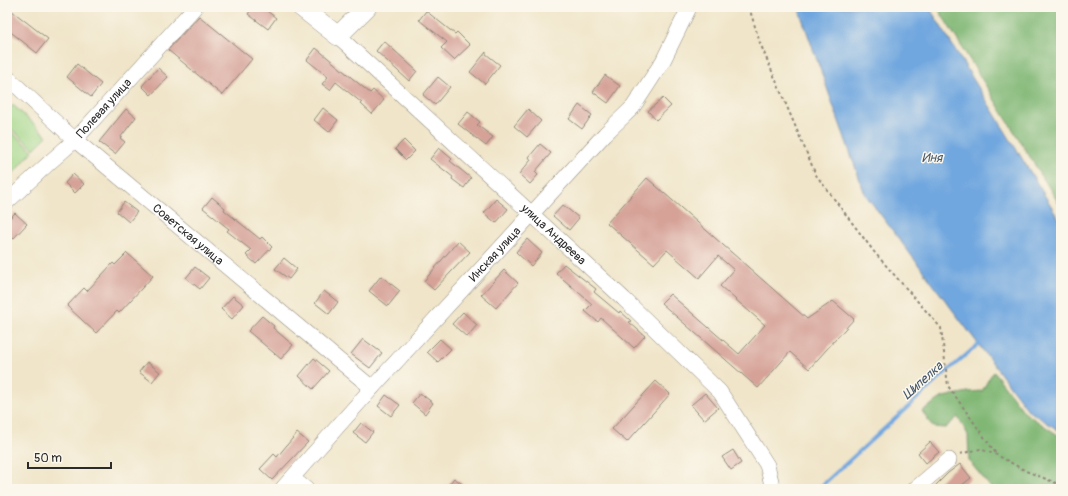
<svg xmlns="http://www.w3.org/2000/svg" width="1068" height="496" font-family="Pangolin,sans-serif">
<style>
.green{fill:#a1d687;stroke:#668059}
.forest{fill:#80b774;stroke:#567150}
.water{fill:#71a7df;stroke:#4e6985}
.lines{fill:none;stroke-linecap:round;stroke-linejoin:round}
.stream{stroke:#71a7df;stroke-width:3.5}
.building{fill:#d6a298}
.minor-casing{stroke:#8e887a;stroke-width:16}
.major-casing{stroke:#8e887a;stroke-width:20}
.path{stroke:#8e887a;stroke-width:2;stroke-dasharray:3 3;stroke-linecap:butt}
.minor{stroke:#fff;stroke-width:15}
.major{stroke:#fff;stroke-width:19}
.labels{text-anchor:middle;stroke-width:3;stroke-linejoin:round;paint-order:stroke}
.street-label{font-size:12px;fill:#2b2b2b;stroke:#fbf7ec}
.water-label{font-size:13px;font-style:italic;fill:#44566a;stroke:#fbf7ec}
</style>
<rect width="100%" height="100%" fill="#fbf7ec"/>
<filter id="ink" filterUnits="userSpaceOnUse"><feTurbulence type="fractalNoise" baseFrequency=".025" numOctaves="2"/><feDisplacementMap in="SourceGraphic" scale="8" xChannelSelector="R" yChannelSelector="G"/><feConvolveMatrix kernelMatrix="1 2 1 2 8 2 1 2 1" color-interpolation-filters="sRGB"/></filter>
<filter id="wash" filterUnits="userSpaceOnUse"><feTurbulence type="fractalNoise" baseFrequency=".012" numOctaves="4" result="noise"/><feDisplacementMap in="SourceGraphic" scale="16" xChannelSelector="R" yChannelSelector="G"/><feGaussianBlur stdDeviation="0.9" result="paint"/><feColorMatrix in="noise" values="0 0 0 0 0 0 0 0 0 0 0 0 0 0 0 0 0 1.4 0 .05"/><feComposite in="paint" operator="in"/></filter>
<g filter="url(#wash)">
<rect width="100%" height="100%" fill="#f0e5c9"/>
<path class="green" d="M13,105L47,136L34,149L7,125V112Z
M7,128L33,151L9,178L7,177Z"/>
<path class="forest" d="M937,7H1061V207Z
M994,372L1025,413L1061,437V489H992L969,461L968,435L958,417L945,428L933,427L922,411L943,397L968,392L982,391L991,375Z"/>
<path class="water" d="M798,7H929L1061,222V432L1028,410L865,194Z"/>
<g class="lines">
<path class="stream" d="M818,489L944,374L981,342"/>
</g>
<g id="blocks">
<path class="building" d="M7,7L48,39L37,53L7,29Z
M253,7H262L276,18L268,29L248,14Z
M426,11L455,34L457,32L470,45L454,60L441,48L447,42L419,20Z
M199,16L252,59L222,95L168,50Z
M384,41L417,71L409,81L376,51Z
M316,48L370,93L373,90L384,100L372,114L361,104L362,103L336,82L330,90L322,84L328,77L307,60Z
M486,52V54L500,65L485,84L470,72Z
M77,64L101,84L91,97L67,77Z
M158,68L168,77L151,95L142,86Z
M605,75L620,86L608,103L593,92Z
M438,77L450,87L435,105L423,95Z
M663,98L671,106L656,120L648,111Z
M579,105L592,115L582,129L569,119Z
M323,108L338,120L329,132L314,120Z
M126,109L136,117L120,138L125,142L115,154L99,142Z
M528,109L541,121L527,137L514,126Z
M468,112L480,122L477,125L493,137L486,146L458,124Z
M404,140L415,151L406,160L395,149Z
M540,144L551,153L535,172L538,175L530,184L519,174L531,160L529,157Z
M439,148L452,159L450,161L471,178L464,188L452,179L453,177L430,159Z
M73,174L84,184L75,193L65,183Z
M647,178L807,319L833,301L854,319L809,369L790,352L758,388L661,303L670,294L739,354L765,325L720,286L734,270L718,256L699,278L667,250L654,264L607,223Z
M212,197L225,208L224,210L260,239L262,237L272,247L256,264L246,255L251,250L227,231L229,229L203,208Z
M496,199L508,209L496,223L484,213Z
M124,202L137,212L129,222L117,212Z
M563,205L579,218L569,230L553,216Z
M15,213L27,224L13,239L7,234V221Z
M527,239L542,253L531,266L516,252Z
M458,241L470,252L434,290L424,281Z
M127,253L153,276L119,313L117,311L96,333L67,306L84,288L87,291L113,263L115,265Z
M284,258L297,269L289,279L275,269Z
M564,264L596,289L594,292L619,313L620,311L631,321L629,322L645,336L634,348L601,318L598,322L585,311L592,304L556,273Z
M195,267L209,278L200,289L186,278Z
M504,270L518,283L496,308L481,295Z
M381,276L400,291L388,306L369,291Z
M324,291L338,302L329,314L315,303Z
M233,296L244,305L232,319L221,309Z
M463,312L477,325L467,337L452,324Z
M262,316L274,326L273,328L293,345L281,359L248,331Z
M363,339L382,353L370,368L351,354Z
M440,339L451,349L438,362L427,352Z
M314,358L329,371L313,389L299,376Z
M147,362L160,372L152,382L139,372Z
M656,381L670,394L627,442L612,429Z
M420,393L433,403L425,414L412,403Z
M705,393L718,408L704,420L691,405Z
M386,395L400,405L391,416L378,406Z
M361,423L373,432L365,442L353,433Z
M297,433L308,442L272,480L260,469L274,454L277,457Z
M930,442L939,452L926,463L918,453Z
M733,450L741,463L731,470L722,457Z
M960,464L971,478L957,489H932L948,473Z
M454,478L469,489H445Z"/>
</g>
</g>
<g filter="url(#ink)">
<use href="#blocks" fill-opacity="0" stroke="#8e887a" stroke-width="1"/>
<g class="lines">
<defs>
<g id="minor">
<path id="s1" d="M338,36L624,299L720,392L767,465L773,489"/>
<path id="s2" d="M7,77L75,140L372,388"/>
<path id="s3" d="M7,202L50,162L75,140L195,7"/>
<path d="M292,478L306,489"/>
<path id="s4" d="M282,489L372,388L605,134L633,107L663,61L688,10V7"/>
<path d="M915,489L949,460"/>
</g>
<path id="major" d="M301,7L338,36L367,7"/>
</defs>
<use href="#minor" class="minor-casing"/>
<use href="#major" class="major-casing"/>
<path class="path" d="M749,7L760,43L816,175L875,253L941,328L948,386L997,455
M960,454L980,449L997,455L1026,471L1061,485"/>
<use href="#minor" class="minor"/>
<use href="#major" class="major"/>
</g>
</g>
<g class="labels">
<g class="street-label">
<text dy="4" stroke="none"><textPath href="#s3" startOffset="135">Полевая улица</textPath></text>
<text dy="4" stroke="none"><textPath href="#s2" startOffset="240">Советская улица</textPath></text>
<text dy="4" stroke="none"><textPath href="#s1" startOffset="293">улица Андреева</textPath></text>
<text dy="4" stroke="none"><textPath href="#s4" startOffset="317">Инская улица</textPath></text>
</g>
<g class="water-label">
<text x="932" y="162">Иня</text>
<text transform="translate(922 380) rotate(-42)" y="5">Шипелка</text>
</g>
</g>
<rect width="1068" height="496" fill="none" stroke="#fbf7ec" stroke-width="24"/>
<path d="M28 462v6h83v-6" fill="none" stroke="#2b2b2b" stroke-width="2"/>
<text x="34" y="462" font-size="12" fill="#2b2b2b" stroke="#fbf7ec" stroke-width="3" paint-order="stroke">50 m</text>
</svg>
